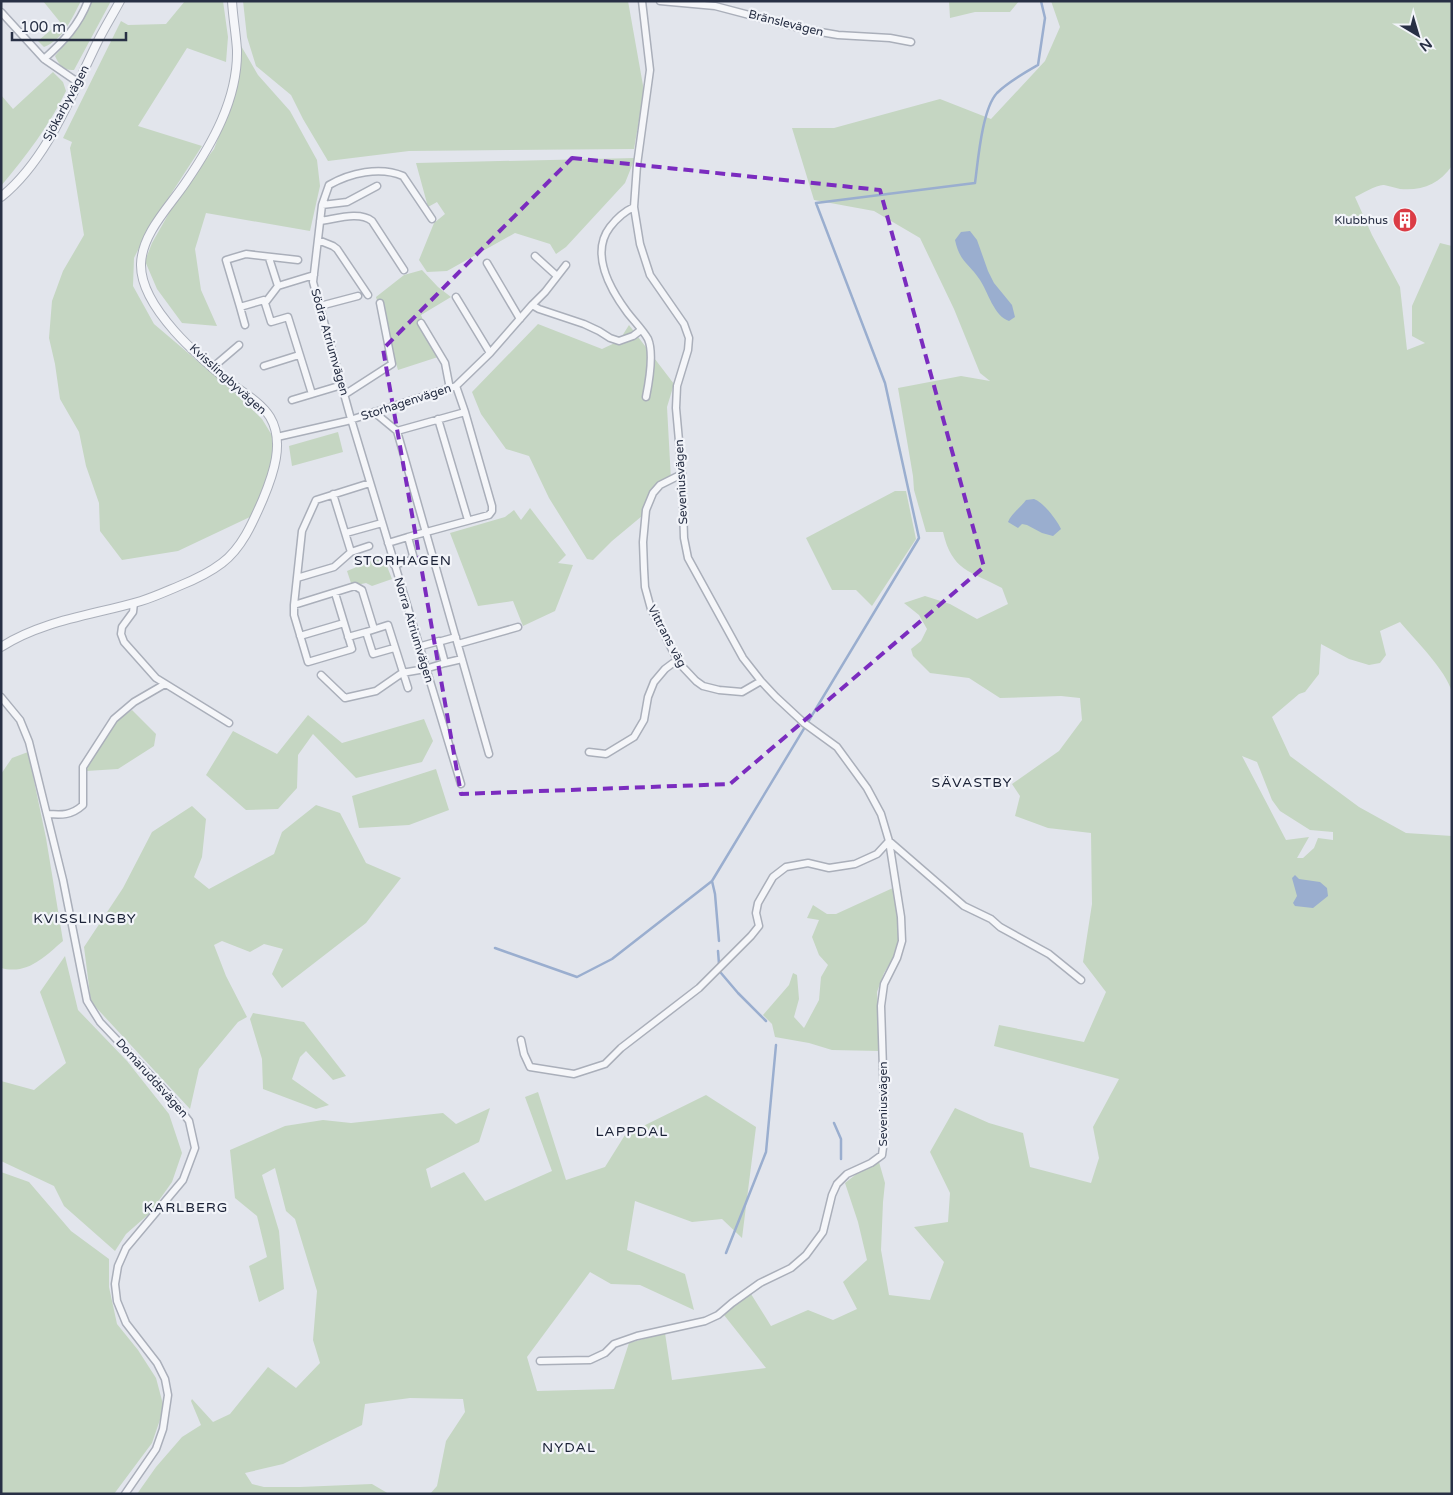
<svg xmlns="http://www.w3.org/2000/svg" width="1453" height="1495" font-family="'Varela Round',sans-serif">
<style>
.green{fill:#c5d6c2;fill-rule:evenodd}
.water{fill:#9aaecf}
.lines{fill:none;stroke-linecap:round;stroke-linejoin:round}
.stream{stroke:#9aaecf;stroke-width:2.5}
.minor-casing{stroke:#aaafba;stroke-width:9}
.tertiary-casing{stroke:#aaafba;stroke-width:10}
.minor{stroke:#f5f6f9;stroke-width:6}
.tertiary{stroke:#f5f6f9;stroke-width:8}
.marked{fill:none;stroke:#7b2cbf;stroke-width:4;stroke-dasharray:10 6;stroke-linejoin:round}
.labels{text-anchor:middle;stroke-width:4.5;stroke-linejoin:round;paint-order:stroke}
.street-label{font-size:12px;fill:#283045;stroke:#f2f4f9}
.poi-label{font-size:12px;fill:#283045;stroke:#f2f4f9;text-anchor:end}
.neighbourhood-label{font-size:14px;letter-spacing:1px;fill:#1a2136;stroke:#f2f4f9}
</style>
<rect width="100%" height="100%" fill="#e2e5ec"/>
<path class="green" d="M43,1H81C72,18 63,40 44,47L38,41L60,22Z
M91,1H111L74,70C64,71 59,65 55,56L75,32Z
M185,1H223L228,37L226,62L187,48L138,126L202,146L149,228L134,258L133,286L154,324L234,392L262,419L276,442L272,470L252,516L178,551L122,560L100,531L99,503L86,466L79,432L60,399L55,364L49,338L52,301L63,271L84,235L70,148L72,142L63,138L121,21L128,25L166,24Z
M243,1H628L644,91L634,149L409,151L328,161L303,119L291,95L256,66L247,37Z
M949,1H1019L1010,12H975L950,18Z
M1051,1H1452V166C1439,184 1422,191 1400,189C1395,188 1390,186 1384,185C1378,184 1361,194 1355,197L1372,235L1400,287L1407,350L1425,343L1412,336V306L1440,243L1452,246V692C1446,670 1415,640 1400,622L1380,631L1386,655L1380,663L1369,665L1349,659L1321,644L1319,674L1305,692L1299,694L1272,717L1290,756L1359,807L1406,833L1452,836V1494H430L437,1486L446,1441L465,1412L463,1399L410,1398L365,1404L362,1425L283,1464L245,1473L252,1484L264,1487H300L372,1484L389,1494H137L156,1467L182,1437L201,1425L191,1401L192,1399L213,1422L230,1414L268,1367L296,1388L320,1363L313,1340L317,1291L295,1219L286,1211L275,1168L262,1175L279,1231L284,1289L259,1302L249,1266L267,1257L257,1216L235,1198L230,1150L285,1126L323,1120L351,1123L443,1113L456,1124L490,1108L479,1142L426,1169L431,1188L464,1172L485,1201L552,1171L525,1097L538,1092L566,1180L605,1167L625,1135L706,1095L756,1127L742,1238L722,1219L692,1222L635,1201L627,1250L685,1274L694,1310L640,1285L611,1284L590,1272L527,1357L537,1391L614,1389L629,1343L665,1333L672,1380L766,1368L724,1315L735,1303L751,1294L771,1326L808,1310L833,1320L857,1309L843,1282L867,1260L858,1222L845,1183L859,1172L879,1162L885,1183L883,1202L881,1250L889,1295L930,1300L944,1262L914,1227L948,1222L950,1193L930,1152L955,1108L989,1123L1023,1133L1030,1167L1091,1183L1099,1158L1093,1127L1119,1079L994,1046L999,1025L1084,1042L1106,992L1083,962L1092,904L1091,833L1048,828L1015,816L1020,796L1012,784L1059,751L1082,720L1080,698L1061,696L1000,698L969,678L930,673L913,656L911,649L921,641L927,629L919,615L904,603L925,596L950,604L977,619L1008,604L1002,588C970,571 952,571 943,532H926L914,490L913,476L898,388L961,376L990,381L980,373L954,309L920,238L874,211L814,200L792,128H834L940,99L991,119L1045,61L1060,27ZM1242,756L1257,762L1272,800L1280,811L1310,830L1333,832V840L1318,838L1314,848L1303,858H1297L1309,837L1286,840Z
M237,39L258,75L290,111L317,160L320,186L310,231L206,213L195,249L201,290L217,326L182,323L157,289L145,261L152,243L181,192L214,149L234,96Z
M53,72L63,82L66,91C49,126 26,156 1,186V95L13,109Z
M635,158L625,183L566,247L556,254L550,244L515,233L447,271L427,272L419,260L434,223L445,214L437,202L428,207L416,163Z
M422,270L438,287L451,297L421,315L438,357L398,370L376,297L404,275Z
M538,324L602,349L619,341L629,325L674,384L667,407L671,480L649,501L642,516L612,541L593,560L587,559L549,498L529,456L506,449L481,414L472,392Z
M338,432L343,452L292,466L289,446Z
M895,491H906L916,539L872,606L856,590H832L806,538Z
M530,508L566,555L558,563L573,565L555,611L523,626L513,601L478,606L450,533L505,517L514,510L521,520Z
M383,556L392,579L372,586L366,583L352,586L347,571Z
M132,710L156,734L154,746L118,769L86,771L87,764L117,720Z
M308,715L342,743L424,719L433,741L422,762L356,778L313,734L298,755L297,788L278,809L246,810L206,775L233,731L277,754Z
M28,752L46,838L63,941C44,957 28,975 1,968V774L12,758Z
M436,769L449,810L409,825L359,828L352,796Z
M316,805L340,813L366,863L401,878L366,923L282,988L272,974L283,949L264,944L250,952L222,941L214,945L226,976L247,1017L238,1022L199,1069L190,1109L91,1002L84,947L123,888L152,832L192,806L206,819L202,857L194,877L209,889L274,854L282,832Z
M895,887L900,930L895,955L884,973L877,992L880,1051L832,1050L809,1043L775,1037L772,1024L763,1015L789,985L793,973L797,975L799,999L794,1017L804,1028L819,1000L821,977L828,965L819,955L812,937L819,920L807,918L813,905L827,914H836Z
M65,956L78,1010L127,1061L169,1114L182,1153L172,1182L150,1213L126,1234L115,1251L64,1206L54,1186L1,1161V1081L34,1090L66,1063L40,992Z
M253,1013L304,1022L346,1076L333,1080L306,1051L300,1057L292,1079L329,1105L316,1109L263,1089L262,1059L250,1019Z
M1,1172L29,1182L71,1231L109,1259V1287L117,1324L138,1350L156,1378L164,1408L152,1443L114,1494H1Z"/>
<path class="water" d="M970,231L977,240L988,271L994,283L1012,305L1015,317L1009,321C994,316 988,292 980,280C969,263 960,263 955,240L961,232Z
M1034,499C1043,502 1057,520 1061,529L1053,536L1042,533L1027,525L1022,524L1018,528L1008,522C1011,514 1021,507 1026,500Z
M1295,875L1299,879L1320,882L1327,888L1328,896L1313,908L1295,906L1293,903L1297,896L1292,878Z"/>
<g class="lines">
<path class="stream" d="M712,881L715,894L719,941
M495,948L577,977L612,959L712,881L919,538L885,383L816,203L975,183C978,161 982,109 997,93C1008,82 1024,73 1038,65L1045,18L1041,1
M718,951L719,964
M721,973L738,993L766,1021
M834,1123L841,1139V1159
M726,1253L766,1152L776,1045"/>
<defs>
<path id="minor" d="M660,1L715,6L803,29L838,35L890,38L911,42
M1,12L44,59L79,83
M44,59C63,42 79,25 88,1
M322,205L347,202L377,186
M634,207C623,212 617,218 610,227C590,253 610,289 627,312C633,320 643,330 648,339C654,353 649,382 646,397
M432,219L403,176C380,166 350,173 329,185L322,205L313,282L351,419L461,784
M320,221C336,219 359,211 372,221L404,270
M318,240L333,246L337,249L368,295
M535,256L557,276
M269,258L278,286L314,275
M298,260L246,254L226,260L240,307L264,300L271,322L288,317L312,394
M487,263L520,319
M456,297L490,353
M265,303L278,286
M532,305L539,309L584,324L599,331L610,338L619,341L633,336L641,330
M320,306L358,296
M240,307L245,325
M421,323L445,363L450,389
M264,366L299,355
M212,368L239,345
M344,395L392,364L380,303
M292,400L342,385
M374,412L397,431L465,412L456,386
M438,419L468,520
M397,431L489,754
M277,437L347,421L456,386L490,353L532,305L545,292L566,265
M682,474L660,485L653,493L646,510L643,542L644,569L645,587L651,609L679,663L696,681L703,686L719,690L742,692L761,681
M333,494L351,552
M346,533L382,523
M408,537L489,515L492,511V506L465,412
M388,543L408,537L414,559L394,565
M297,578L334,567L351,552L369,546
M335,593L352,649L308,662L294,615V605L302,531L316,500L370,483
M134,603L133,612L122,627L121,634L124,642L156,678L229,723
M294,605L355,586L362,590L374,629
M300,636L344,623
M348,637L366,632
M438,642L456,637
M458,644L518,627
M394,648L373,654L366,632L388,625L408,688
M445,663L462,659
M321,675L345,698L376,691L402,673L425,669L445,663L439,641L418,647
M1,697L20,720L29,742L63,880L87,1001L100,1022L169,1095L189,1121L195,1148L183,1180L126,1248L118,1266L115,1284L117,1301L126,1323L157,1363L165,1379L168,1395L163,1429L156,1449L125,1494
M589,752L606,754L634,737L644,720L648,697L654,682L665,669L673,663H679
M47,814C61,815 71,816 83,805V767L114,719L134,702L165,684
M521,1040L524,1054L530,1067L574,1074L605,1064L621,1048L699,988L751,936L759,926L756,913L758,903L773,877L786,867L808,863L829,868L855,864L877,854L889,841L964,906L991,919L1000,927L1049,954L1081,980
M540,1361L590,1360L605,1353L614,1344L637,1336L705,1321L718,1315L732,1303L760,1283L791,1268L806,1255L823,1232L832,1195L837,1184L847,1174L871,1163L882,1155L884,1140V1100L881,1006L884,984L897,958L902,941L901,917L889,841L881,814L867,788L837,747L804,723L776,697L761,681L743,658L688,558L684,538L682,474L676,408L677,386L688,350L689,338L684,324L650,275L640,244L634,207L637,165L650,70L642,1"/>
<path id="tertiary" d="M1,197C47,160 71,96 96,45C103,30 112,16 120,1
M1,647C43,620 94,615 141,601C154,597 167,591 179,586C194,580 209,573 222,563C242,548 253,522 263,499C273,475 285,442 270,417C262,404 246,394 233,385C201,359 140,308 141,264C142,233 170,206 186,182C212,144 238,99 237,50C236,34 233,18 232,1"/>
</defs>
<use href="#minor" class="minor-casing"/>
<use href="#tertiary" class="tertiary-casing"/>
<use href="#minor" class="minor"/>
<use href="#tertiary" class="tertiary"/>
</g>
<path class="marked" d="M572,158L880,190L984,567L730,784L461,794L383,349Z"/>
<defs>
<symbol id="building-disc" viewBox="-11 -11 22 22"><circle r="9.5" fill="#db3c45" stroke="#f2f4f9"/><path d="M-4-6H4V6H1V3H-1V6H-4ZM-2.5-4.3h1.7v1.8h-1.7ZM.8-4.3h1.7v1.8H.8ZM-2.5-1h1.7V.8h-1.7ZM.8-1h1.7V.8H.8Z" fill="#fff"/></symbol>
</defs>
<g fill-rule="evenodd">
<use href="#building-disc" x="1391" y="206" width="28" height="28"/>
</g>
<g class="labels">
<g class="street-label">
<text transform="translate(786 23) rotate(14)" y="4">Bränslevägen</text>
<text transform="translate(66 103) rotate(-62)" y="4">Sjökarbyvägen</text>
<text transform="translate(330 342) rotate(74)" y="4">Södra Atriumvägen</text>
<text transform="translate(228 379) rotate(42)" y="4">Kvisslingbyvägen</text>
<text transform="translate(406 402) rotate(-18)" y="4">Storhagenvägen</text>
<text transform="translate(681 482) rotate(-93)" y="4">Seveniusvägen</text>
<text transform="translate(414 630) rotate(73)" y="4">Norra Atriumvägen</text>
<text transform="translate(667 636) rotate(62)" y="4">Vittrans väg</text>
<text transform="translate(152 1078) rotate(48)" y="4">Domaruddsvägen</text>
<text transform="translate(883 1104) rotate(-90)" y="4">Seveniusvägen</text>
</g>
<g class="poi-label">
<text x="1388" y="224">Klubbhus</text>
</g>
<g class="neighbourhood-label">
<text x="403" y="565">STORHAGEN</text>
<text x="972" y="787">SÄVASTBY</text>
<text x="85" y="923">KVISSLINGBY</text>
<text x="632" y="1136">LAPPDAL</text>
<text x="186" y="1212">KARLBERG</text>
<text x="569" y="1452">NYDAL</text>
</g>
</g>
<rect width="1453" height="1495" fill="none" stroke="#283045" stroke-width="5"/>
<g transform="translate(1418 35) rotate(142)" stroke="#f2f4f9" stroke-width="4" paint-order="stroke">
<path d="M0-4L9 19L0 12L-9 19Z" fill="#283045"/>
<text y="-8" font-size="14" font-weight="bold" text-anchor="middle" fill="#283045">N</text>
</g>
<path d="M12 32v8h114v-8" fill="none" stroke="#283045" stroke-width="2.5"/>
<text x="20" y="32" font-size="15" fill="#283045" stroke="#f2f4f9" stroke-width="4" paint-order="stroke">100 m</text>
</svg>
